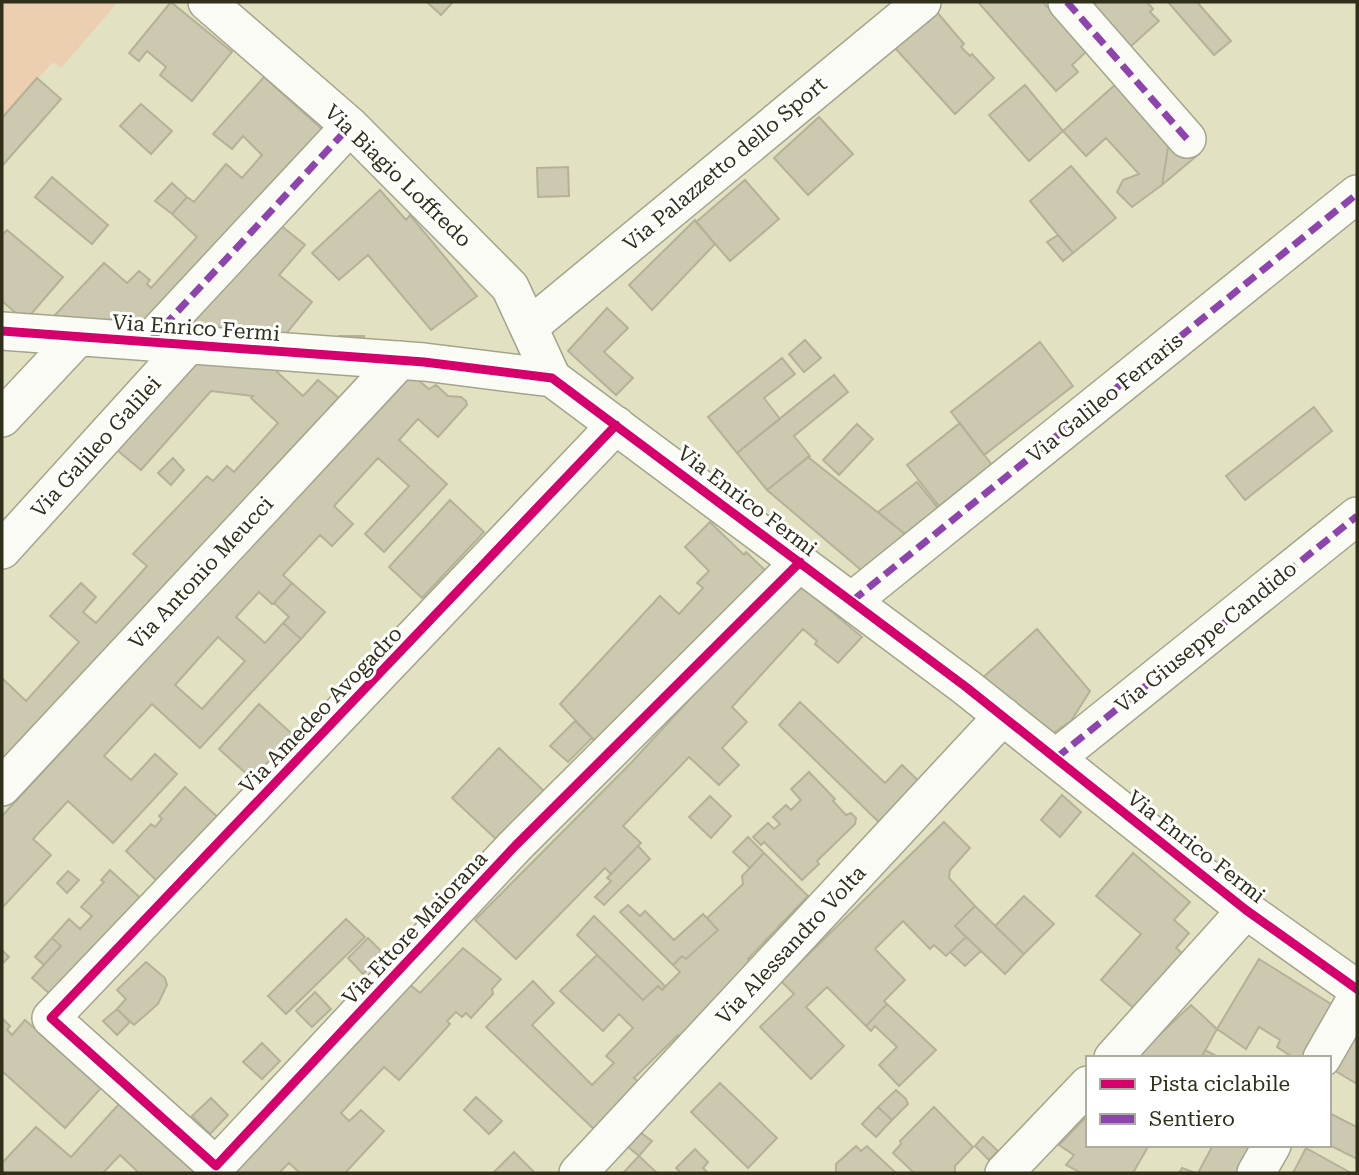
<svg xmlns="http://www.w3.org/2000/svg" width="1359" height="1175" font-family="'Roboto Serif',serif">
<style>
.green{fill:#ecceb0}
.building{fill:#cdc9b0;stroke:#b5b199;stroke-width:2;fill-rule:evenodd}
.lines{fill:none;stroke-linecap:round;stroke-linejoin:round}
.minor-casing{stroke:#a4a48c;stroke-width:40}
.minor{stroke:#fbfbf6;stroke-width:37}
.quiet{stroke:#8e44ad;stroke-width:7;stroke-dasharray:14 7;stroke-linecap:butt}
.cycleway-casing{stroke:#fff;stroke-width:13}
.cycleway{stroke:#d6006c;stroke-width:9}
.labels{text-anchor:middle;stroke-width:6;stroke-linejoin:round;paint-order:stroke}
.street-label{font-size:21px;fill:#302f19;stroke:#fff}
</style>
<rect width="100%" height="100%" fill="#e2e2c3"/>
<path class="green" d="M2,2H118L61,68L53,62L2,118Z"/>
<path class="building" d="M171,2L232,52L192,101L160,75L166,67L147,51L139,61L129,53Z
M427,2H453L441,15Z
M978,2H1043L1087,51L1072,65L1078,72L1056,91Z
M1097,2H1147L1153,9L1150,12L1159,21L1121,55L1084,13Z
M1168,2H1197L1231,41L1214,55Z
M936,11L964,44L961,47L970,56L972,54L994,78L955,114L895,48Z
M264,77L323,130L147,322L53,317L104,263L127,283L139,271L150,280L147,284L151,288L197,237L172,214L187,197L194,202L226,164L242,178L262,155L243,136L232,149L213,134Z
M37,78L61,99L2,166V118Z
M1116,84L1171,145L1168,148L1162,185L1132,207L1117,192L1123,180L1139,174L1106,138L1086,156L1063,131Z
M1025,85L1063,131L1029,161L989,115Z
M141,104L172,131L151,154L120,126Z
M819,117L853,154L808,195L774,158Z
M1183,135L1199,154L1162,185L1168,148Z
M1071,166L1116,218L1073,253L1030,201Z
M568,167L569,196L538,197L537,168Z
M52,177L108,225L92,244L35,197Z
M745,180L779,219L730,261L696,222Z
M172,183L187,197L172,214L155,201Z
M380,190L406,220L410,215L477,296L431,330L368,255L339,280L312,253Z
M695,220L715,244L652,310L629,285Z
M279,224L305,245L279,275L312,302L281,340L179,332Z
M7,230L63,277L25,321L2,301V235Z
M1058,235L1073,253L1063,261L1047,242Z
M607,308L628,328L604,352L633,378L616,395L568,351Z
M339,336H364V344H339Z
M805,340L821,358L804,372L789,354Z
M1040,342L1073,386L984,455L951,412Z
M191,358L279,365L277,372L303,396L318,380L346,404L2,772V678L26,701L79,642L50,616L81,583L96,597L83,612L96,623L147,566L133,554L207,476L213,481L227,466L234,472L278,423L251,398L253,396L211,391L141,470L112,446Z
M782,358L795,374L764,398L780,419L737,453L708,417Z
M412,375L429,389L436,385L448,396L461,397L466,401L467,405L438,437L418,419L399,440L447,484L384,552L365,534L409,486L378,458L334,506L353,524L332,546L320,535L283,575L292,583L274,603L272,604L259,592L236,617L265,643L283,623L301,639L200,748L152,704L104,756L131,780L155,754L177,774L113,843L68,801L33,839L51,855L2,908V816L407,377ZM218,637L245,661L202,709L175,685Z
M834,375L848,392L794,436L810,456L767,490L737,453Z
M1314,407L1332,431L1245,500L1226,476Z
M960,423L992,465L939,506L907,465Z
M857,424L873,439L839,475L823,460Z
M808,457L905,534L861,570L767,490Z
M173,458L184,470L171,485L158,473Z
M917,482L938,508L905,534L878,512Z
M450,500L484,532L422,598L389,567Z
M710,522L744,555L746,552L765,570L598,744L560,704L660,596L679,614L703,588L697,583L709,571L685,547Z
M292,583L325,612L301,639L283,623L289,617L274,603Z
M800,585L862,637L838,663L815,644L817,641L803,629L732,707L747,722L722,748L739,765L719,785L689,757L623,826L641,843L611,874L605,868L516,959L475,920L631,763L793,587Z
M1037,629L1090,691L1071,721L1049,736L979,681Z
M800,702L885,783L902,765L927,789L887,830L779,725Z
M259,704L301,742L261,787L219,749Z
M575,721L592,738L568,762L550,746Z
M499,748L544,791L498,841L452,798Z
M809,772L835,799L833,801L846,815L851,813L856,818L855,824L817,861L819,864L802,880L764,842L761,845L753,837L768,823L774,829L780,824L773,817L786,805L791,810L801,800L791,789Z
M185,787L223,822L163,887L126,851L151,824L155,827L162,819L159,816Z
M1062,795L1081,812L1060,837L1041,820Z
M710,796L731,816L711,838L689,817Z
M944,822L970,848L950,870L949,878L975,906L955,926L966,937L946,956L934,945L930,949L903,921L875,949L905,980L884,1001L887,1004L866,1026L827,987L806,1007L844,1046L811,1079L760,1027L794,994L781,981Z
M748,837L764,853L750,868L733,852Z
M638,846L650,859L604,905L595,897L611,881L607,878Z
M764,853L808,896L748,959L753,968L684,1041L678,1035L634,1078L643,1086L597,1132L486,1027L533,981L554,1003L532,1025L592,1085L614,1063L606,1056L633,1028L619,1014L603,1031L560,991L597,955L643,1000L658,986L662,990L680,972L673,965L682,956L686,959L718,930L707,918L743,884L742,876Z
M1133,853L1190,902L1174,920L1189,933L1176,948L1189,959L1138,1012L1101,980L1141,934L1096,896Z
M110,870L148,905L59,1002L32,978L61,946L52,938L69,919L80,929L92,916L81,907L104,882L101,880Z
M68,871L79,880L67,893L57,883Z
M808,896L817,905L787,936L778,927Z
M1024,896L1054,924L1024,954L995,926Z
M628,905L640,916L645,911L674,940L703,914L718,930L686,959L682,956L673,965L620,912Z
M975,906L1024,954L1005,974L955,926Z
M594,916L665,986L662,990L658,986L643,1000L577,935Z
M346,919L365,937L286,1014L268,996Z
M966,937L981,951L965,966L950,952Z
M52,938L61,946L44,965L35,957Z
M368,938L384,954L363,974L348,958Z
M463,948L501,979L492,989L493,994L471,1018L466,1013L462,1017L456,1012L447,1021L450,1024L399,1080L384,1067L341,1113L349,1121L361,1110L384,1131L346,1172L347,1173H300L289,1163L279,1173H229L356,1044L409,984L420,993Z
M2,950L9,957L2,964Z
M1259,959L1331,1004L1335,1009L1303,1058H1294L1277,1047L1280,1040L1259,1027L1246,1049L1217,1029Z
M146,962L165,978L167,985L158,1004L134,1025L117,1009L126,999L117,990Z
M315,992L331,1009L312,1027L296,1011Z
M887,1004L936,1050L899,1086L879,1065L897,1047L875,1026L871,1031L866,1026Z
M1191,1005L1217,1029L1201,1058H1135Z
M117,1009L130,1022L117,1035L103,1021Z
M2,1018L10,1026L7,1030L12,1035L25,1020L101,1088L65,1128L2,1071Z
M1357,1022V1084L1332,1069Z
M262,1043L280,1061L262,1079L243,1062Z
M1205,1050L1220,1058H1201Z
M720,1083L777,1138L748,1168L691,1112Z
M896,1090L906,1099L908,1104L892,1120L878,1107Z
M476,1097L502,1121L489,1134L464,1110Z
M211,1098L228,1115L210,1134L192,1116Z
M119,1104L195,1173H139L120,1155L103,1173H5L2,1170V1163L36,1127L71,1157Z
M878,1107L892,1120L876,1137L862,1124Z
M934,1107L973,1147L955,1166V1173H914L893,1153L901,1144L900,1141Z
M1329,1113L1357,1127V1159L1329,1145Z
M1088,1115V1145H1149L1133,1173H1081L1066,1165L1074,1155L1059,1145Z
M641,1133L652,1141L639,1156L628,1147Z
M983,1137L998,1151L989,1160L975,1146Z
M1213,1145H1256L1239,1173H1198Z
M856,1146L861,1151L867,1146L896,1173H836V1164Z
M1306,1148L1351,1173H1293Z
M695,1149L708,1162L703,1168L708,1173H681L676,1168Z
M514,1152L535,1173H493Z
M639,1156L657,1173H623Z
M1182,1168L1196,1173H1179Z"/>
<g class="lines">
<defs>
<path id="minor" d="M207,2L350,126L510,287L552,378
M1067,2L1187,139
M529,327L922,2
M2,331L424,362L552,378L966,687L1246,910L1357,989
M149,342L350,126
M2,418L78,337
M616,425L51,1018L216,1166L515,846L800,562
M2,550L189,344
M852,601L1357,194
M1056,758L1357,516
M2,787L400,360
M1113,1058L1246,910
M1322,1058L1357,997
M578,1173L1003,716
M1004,1173L1088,1085
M1256,1173L1272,1145"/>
</defs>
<use href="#minor" class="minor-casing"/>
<use href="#minor" class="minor"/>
<path class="quiet" d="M1067,2L1187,139
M149,342L350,126
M852,601L1357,194
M1056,758L1357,516"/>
<defs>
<path id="cycleway" d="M2,331L424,362L552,378L966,687L1246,910L1357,989
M616,425L51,1018L216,1166L515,846L800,562"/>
</defs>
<use href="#cycleway" class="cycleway-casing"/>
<use href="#cycleway" class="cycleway"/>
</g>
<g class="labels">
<g class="street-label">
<text transform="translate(725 164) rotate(-40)" y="7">Via Palazzetto dello Sport</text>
<text transform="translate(398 176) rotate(44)" y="7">Via Biagio Loffredo</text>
<text transform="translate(196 328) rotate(4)" y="7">Via Enrico Fermi</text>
<text transform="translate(1105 398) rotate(-39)" y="7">Via Galileo Ferraris</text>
<text transform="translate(96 447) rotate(-48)" y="7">Via Galileo Galilei</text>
<text transform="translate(747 501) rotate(37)" y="7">Via Enrico Fermi</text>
<text transform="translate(201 573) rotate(-47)" y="7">Via Antonio Meucci</text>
<text transform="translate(1206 637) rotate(-39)" y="7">Via Giuseppe Candido</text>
<text transform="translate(321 710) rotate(-46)" y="7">Via Amedeo Avogadro</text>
<text transform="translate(1196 847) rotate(38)" y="7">Via Enrico Fermi</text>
<text transform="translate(415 928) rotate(-47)" y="7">Via Ettore Maiorana</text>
<text transform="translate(791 945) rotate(-47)" y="7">Via Alessandro Volta</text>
</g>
</g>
<rect width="1359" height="1175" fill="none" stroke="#302f19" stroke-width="7"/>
<rect x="1086" y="1056" width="245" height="91" fill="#ffffff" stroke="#acaca3" stroke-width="2"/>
<rect x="1100" y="1079" width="35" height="10" fill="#d6006c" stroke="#acaca3" stroke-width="2"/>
<text x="1149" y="1091" font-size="21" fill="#302f19">Pista ciclabile</text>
<rect x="1100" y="1114" width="35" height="10" fill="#8e44ad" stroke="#acaca3" stroke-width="2"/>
<text x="1149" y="1126" font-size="21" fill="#302f19">Sentiero</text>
</svg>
